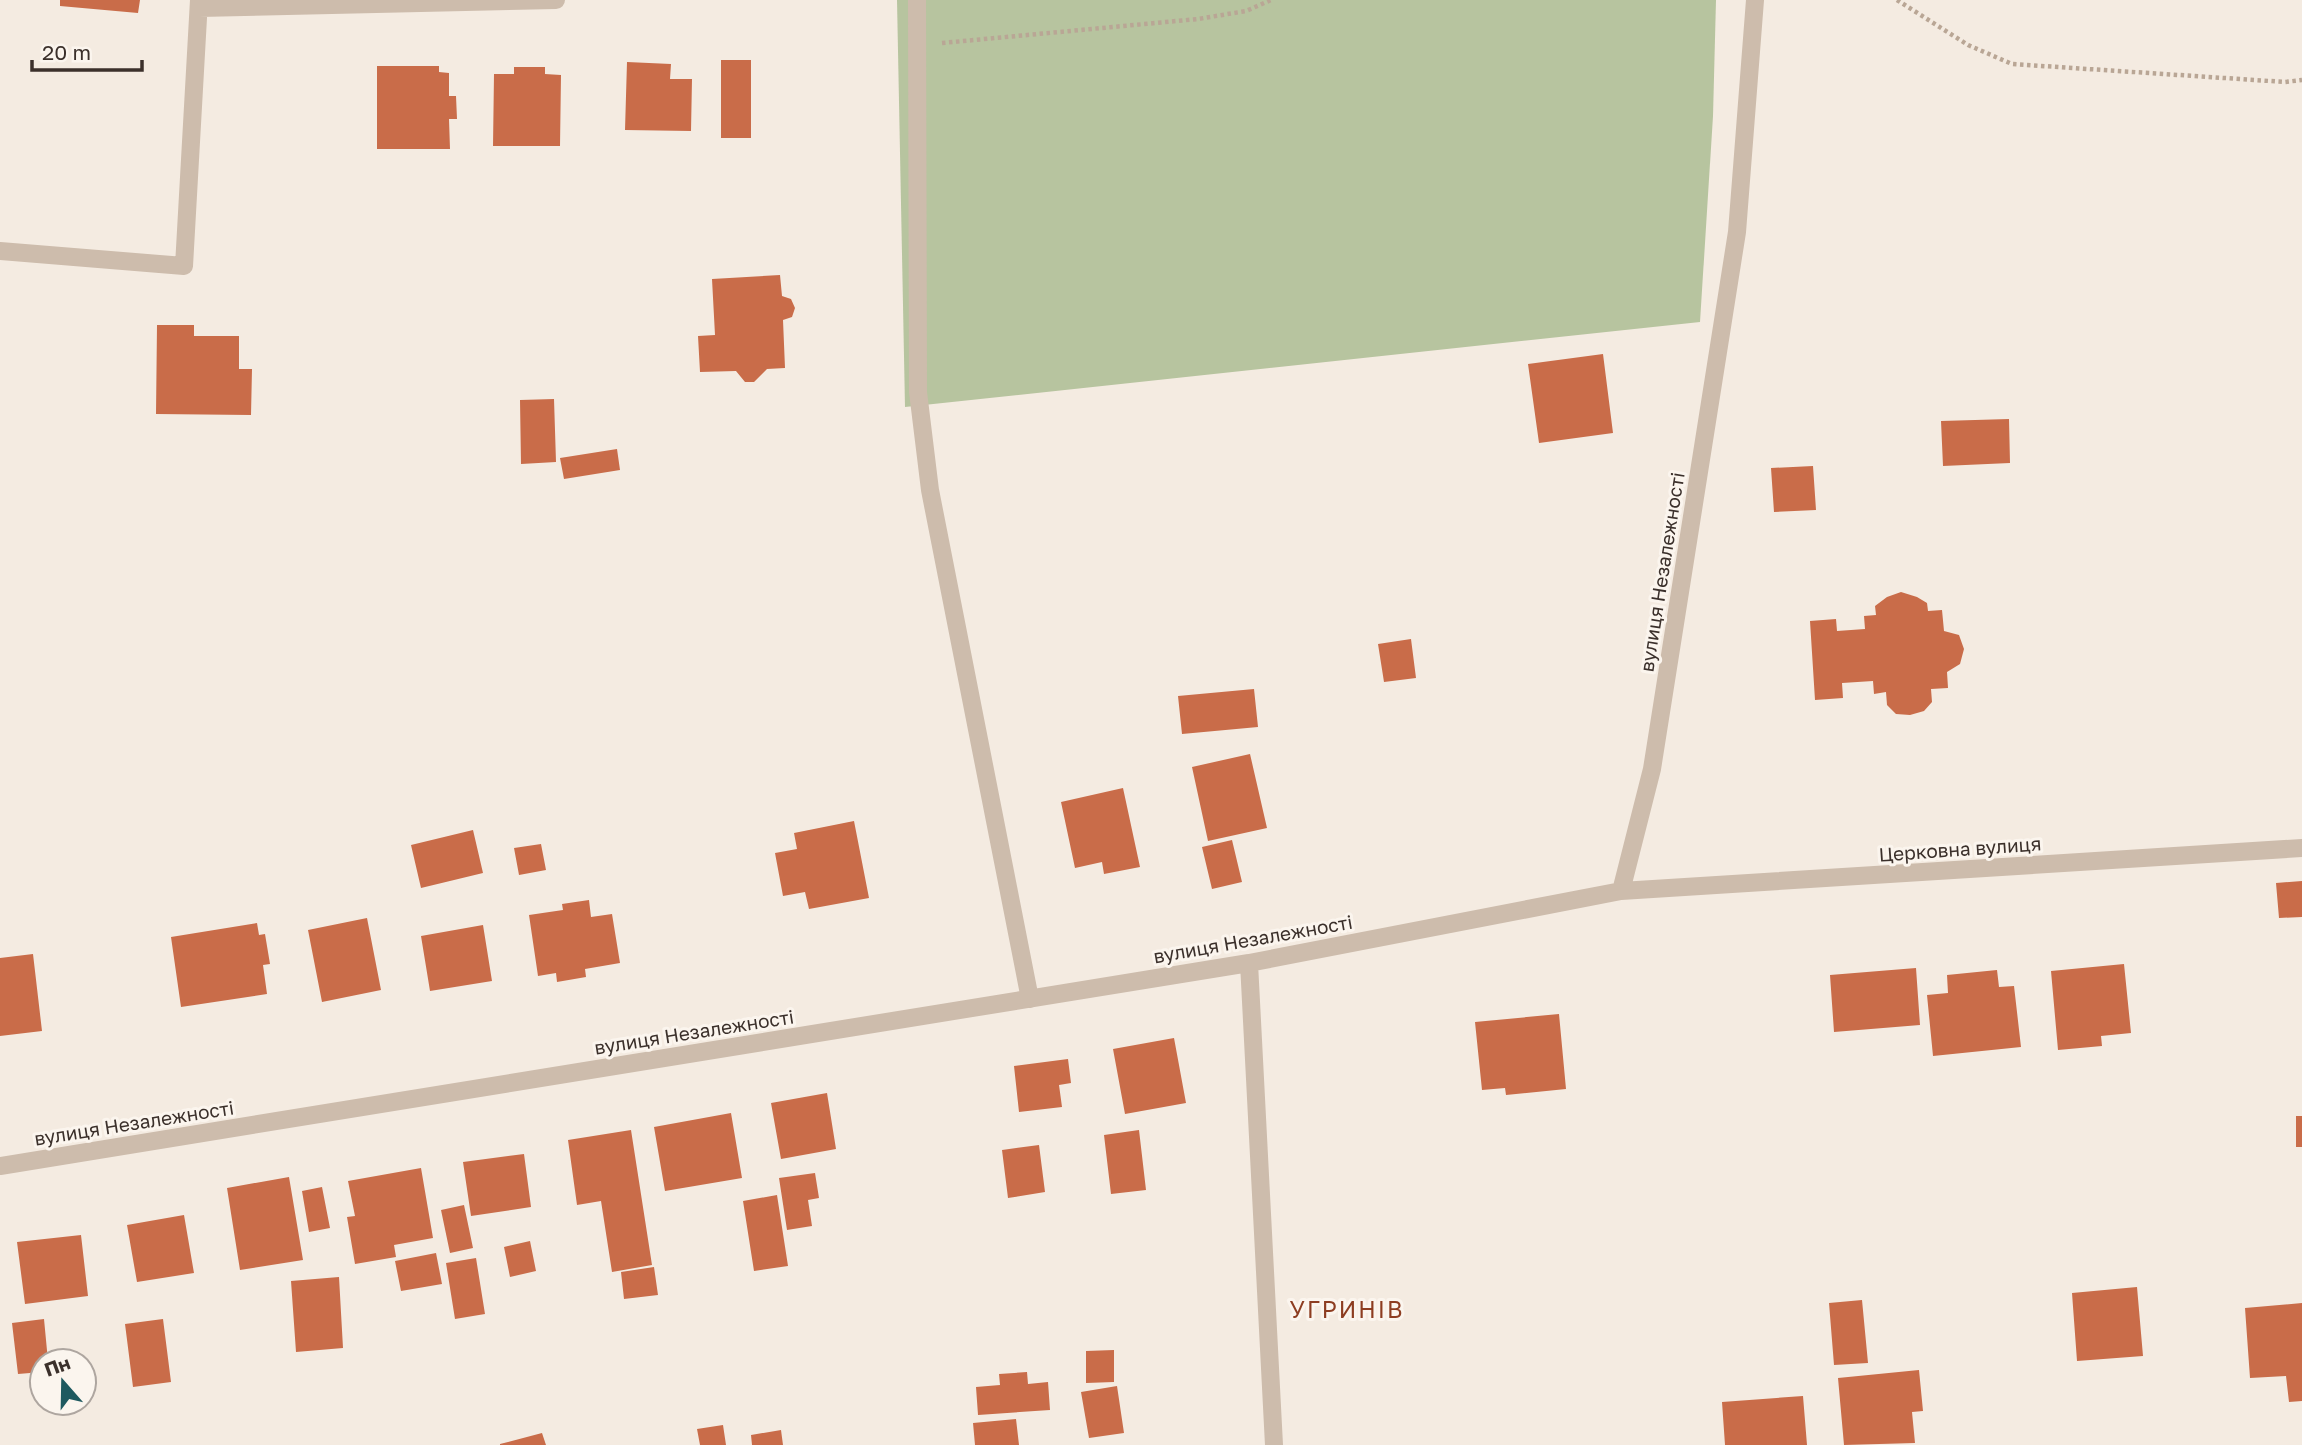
<svg xmlns="http://www.w3.org/2000/svg" width="2302" height="1445" font-family="'Golos Text',sans-serif">
<style>
.green{fill:#b7c49f}
.building{fill:#c96c49}
.lines{fill:none;stroke-linecap:round;stroke-linejoin:round}
.path{stroke:#b9a695;stroke-width:4.5;stroke-dasharray:3.5 3.5;stroke-linecap:butt}
.minor{stroke:#cdbcac;stroke-width:18}
.labels{text-anchor:middle;stroke-width:6;stroke-linejoin:round;paint-order:stroke}
.street-label{font-size:19px;fill:#3b302b;stroke:#fbf5ee}
.quarter-label{font-size:23px;letter-spacing:2px;fill:#8d3d21;stroke:#fbf5ee}
</style>
<rect width="100%" height="100%" fill="#f4ebe1"/>
<path class="green" d="M897,0H1716L1713,116L1700,322L905,407Z"/>
<path class="building" d="M60,0H140L138,13L60,6Z
M721,60H751V138H721Z
M627,62L671,64L670,79H692L691,131L625,130Z
M377,66H439V72L449,73V96H456L457,119H449L450,149H377Z
M514,67H545V74L561,75L560,146H493L494,74H514Z
M780,275L782,296L791,299L795,308L792,317L783,320L785,368L767,369L754,382H745L736,371L700,372L698,336L715,335L712,279Z
M157,325H194V336H239V369H252L251,415L156,414Z
M1603,354L1613,433L1539,443L1528,364Z
M554,399L556,462L521,464L520,400Z
M2009,419L2010,463L1943,466L1941,421Z
M617,449L620,470L564,479L560,458Z
M1813,466L1816,510L1774,512L1771,468Z
M1901,592L1917,597L1927,603L1928,611L1942,610L1944,631L1959,635L1964,649L1960,664L1947,672L1948,688L1931,689L1932,702L1924,711L1910,715L1896,714L1887,705L1886,692L1874,694L1873,681L1842,683L1843,698L1815,700L1810,621L1836,619L1837,631L1865,629L1864,616L1876,615L1875,606L1887,597Z
M1411,639L1416,678L1384,682L1378,644Z
M1254,689L1258,727L1182,734L1178,696Z
M1250,754L1267,828L1208,841L1192,767Z
M1123,788L1140,867L1104,874L1102,862L1075,868L1061,802Z
M854,821L869,898L809,909L805,892L783,896L775,853L797,849L794,833Z
M473,830L483,873L421,888L411,845Z
M1232,840L1242,882L1212,889L1202,847Z
M541,844L546,870L519,875L514,848Z
M2302,881V917L2279,918L2276,883Z
M589,900L591,917L612,914L620,963L585,969L586,977L557,982L556,973L538,976L529,915L563,910L562,904Z
M367,918L381,990L322,1002L308,930Z
M257,923L259,935L265,934L270,964L263,965L267,994L181,1007L171,937Z
M483,925L492,981L430,991L421,936Z
M33,954L42,1031L0,1036V958Z
M2124,964L2131,1033L2101,1036L2102,1046L2058,1050L2051,971Z
M1916,968L1920,1025L1834,1032L1830,975Z
M1997,970L1999,987L2014,986L2021,1047L1933,1056L1927,995L1948,993L1947,975Z
M1559,1014L1566,1089L1506,1095L1505,1088L1482,1090L1475,1022Z
M1174,1038L1186,1103L1125,1114L1113,1049Z
M1068,1059L1071,1083L1059,1085L1062,1107L1019,1112L1014,1066Z
M827,1093L836,1149L781,1159L771,1103Z
M731,1113L742,1178L665,1191L654,1127Z
M2296,1116H2302V1147H2296Z
M631,1130L652,1265L612,1272L601,1201L577,1205L568,1140Z
M1139,1130L1146,1190L1111,1194L1104,1135Z
M1039,1145L1045,1192L1008,1198L1002,1150Z
M524,1154L531,1207L471,1216L463,1162Z
M421,1168L433,1238L394,1245L396,1257L355,1264L347,1217L355,1216L348,1181Z
M815,1173L819,1198L808,1200L812,1226L787,1230L779,1178Z
M289,1177L303,1260L240,1270L227,1188Z
M322,1187L330,1228L309,1232L302,1191Z
M777,1195L788,1266L754,1271L743,1201Z
M464,1205L473,1248L450,1253L441,1210Z
M184,1215L194,1273L137,1282L127,1225Z
M81,1235L88,1296L25,1304L17,1242Z
M530,1241L536,1271L510,1277L504,1247Z
M436,1253L442,1284L401,1291L395,1261Z
M476,1258L485,1314L455,1319L446,1263Z
M654,1267L658,1295L624,1299L621,1272Z
M339,1277L343,1348L296,1352L291,1281Z
M2137,1287L2143,1356L2077,1361L2072,1293Z
M1862,1300L1868,1363L1834,1365L1829,1303Z
M2302,1303V1401L2289,1402L2286,1376L2250,1378L2245,1308Z
M44,1319L48,1361H42V1372L18,1374L12,1323Z
M163,1319L171,1382L133,1387L125,1324Z
M1114,1350V1382L1086,1383V1351Z
M1919,1370L1923,1411L1912,1412L1915,1443L1844,1445L1838,1378Z
M1027,1372L1028,1384L1048,1382L1050,1410L978,1415L976,1387L1000,1385L999,1374Z
M1117,1386L1124,1433L1089,1438L1081,1392Z
M1803,1396L1807,1445H1725L1722,1402Z
M1016,1419L1019,1445H975L973,1423Z
M723,1425L726,1445H700L697,1429Z
M781,1430L783,1445H752L751,1435Z
M542,1433L546,1445H500V1444Z"/>
<g class="lines">
<path class="path" d="M1897,0L1968,45L2012,64L2285,82L2302,80
M942,43L1198,19L1246,11L1271,0"/>
<path class="minor" d="M917,0L918,392L930,490L1030,999
M199,8L556,0
M0,251L184,266L199,0
M1621,891L2302,848
M1249,963L1274,1445
M0,1166L1249,963L1621,891L1652,769L1737,232L1755,0"/>
</g>
<g class="labels">
<g class="street-label">
<text transform="translate(1662 572) rotate(-81)" y="7">вулиця Незалежності</text>
<text transform="translate(1960 849) rotate(-4)" y="7">Церковна вулиця</text>
<text transform="translate(1253 939) rotate(-10)" y="7">вулиця Незалежності</text>
<text transform="translate(694 1032) rotate(-9)" y="7">вулиця Незалежності</text>
<text transform="translate(134 1123) rotate(-9)" y="7">вулиця Незалежності</text>
</g>
<g class="quarter-label">
<text x="1347" y="1318">УГРИНІВ</text>
</g>
</g>
<g transform="translate(63 1382) rotate(340)"><circle r="33" fill="#fbf5ee" stroke="#aea6a0" stroke-width="2"/>
<path d="M0-5L12 26L0 18L-12 26Z" fill="#1e595f"/>
<text y="-10" font-size="19" font-weight="bold" text-anchor="middle" fill="#3b302b">Пн</text>
</g>
<path d="M32 60v10h110v-10" fill="none" stroke="#3b302b" stroke-width="3.5"/>
<text x="42" y="60" font-size="21" fill="#3b302b" stroke="#fbf5ee" stroke-width="5" paint-order="stroke">20 m</text>
</svg>
